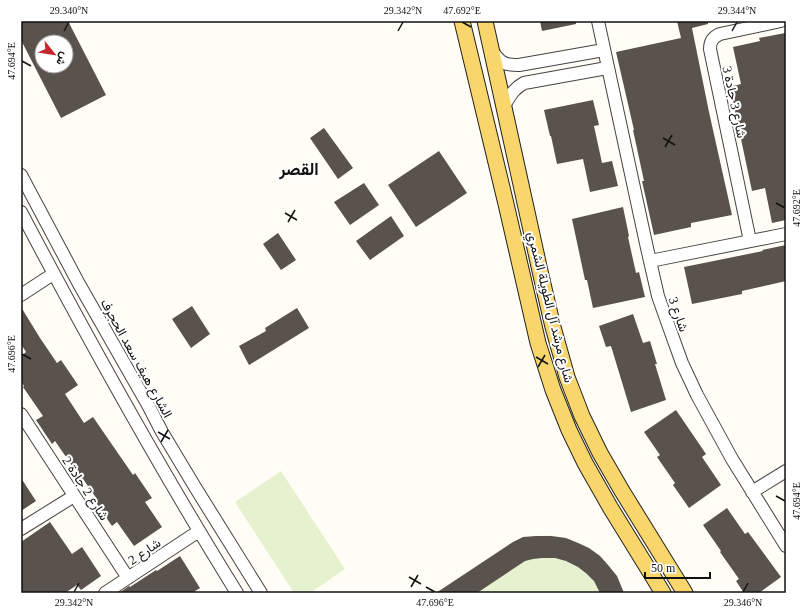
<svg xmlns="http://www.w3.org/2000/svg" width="807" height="614" font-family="'Times New Roman',Vazirmatn,serif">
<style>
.pitch{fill:#e6f2cf}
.building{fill:#5a524d;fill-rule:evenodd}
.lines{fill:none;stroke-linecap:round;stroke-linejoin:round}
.minor-casing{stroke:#444;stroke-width:14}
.major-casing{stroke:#222;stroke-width:17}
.minor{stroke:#fff;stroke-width:12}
.major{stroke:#f9d66b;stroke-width:15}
.ticks{fill:none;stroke:#111;stroke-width:1.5}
.labels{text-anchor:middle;stroke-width:4;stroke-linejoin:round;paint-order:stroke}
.street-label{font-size:13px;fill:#111;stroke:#fff}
.district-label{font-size:17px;font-weight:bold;fill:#111;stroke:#fff}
.neatline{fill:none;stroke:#111;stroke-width:1.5}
.ticks-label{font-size:10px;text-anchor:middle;fill:#111}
</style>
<rect width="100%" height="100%" fill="#fffdf5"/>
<path class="pitch" d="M281,471L345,569L310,593H294L235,502Z
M536,536C541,536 547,535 552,536C578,538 603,553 616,576C619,581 621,587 623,593H436L513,542Z"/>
<path class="building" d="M21,21H68L106,95L61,118L21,40ZM42,42H66V66H42Z
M540,21H576V24L542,31Z
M677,21H708V24L692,28L709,112L732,215L691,223V227L654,235L642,181H644L633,130H634L616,52L681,38Z
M785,33L786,39V220L772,223L765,188L752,191L730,87L741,84L733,47L760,41L759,38Z
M593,100L599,125L594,126L602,163L612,161L618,186L590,192L583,159L557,164L551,136H550L544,110Z
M324,128L353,168L338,179L310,138Z
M439,151L467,193L416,227L388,185Z
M364,183L379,205L350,225L334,202Z
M623,207L629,236L628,237L636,273L639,272L645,297L593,308L587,280H585L572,219Z
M391,216L404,236L370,260L356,241Z
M278,233L296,260L281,270L263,244Z
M786,245V281L742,291V294L692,304L684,267L763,251L762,250Z
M192,306L210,334L191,348L172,319Z
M21,307L40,338L57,363L61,360L78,385L65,394L84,423L93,417L133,475L135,473L152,498L145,502L162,527L134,546L117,522L112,526L95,501L97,499L74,466L73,467L55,441L52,444L36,420L43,416L23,387L24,386L21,381V356L26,352L21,344Z
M297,308L309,328L249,365L239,346L266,331L265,328Z
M633,314L643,343L650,341L657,364H655L666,400L631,412L611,346L606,347L599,326Z
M676,410L706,454L702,457L721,485L689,508L673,485L675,483L657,457L660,455L644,432Z
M21,478L36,501L21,511Z
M727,508L745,534L748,532L781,577L759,593H744L736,581L739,579L720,552L721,551L703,525Z
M50,522L72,554L82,547L101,576L81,590L77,585L65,593H21V542Z
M536,536H551L566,538L578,543L589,548L600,556L608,565L617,576L624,593H600L594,581L587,574L578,567L566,561L555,558H542L533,559L525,561L477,593H436L513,542L523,537Z
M180,556L200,588L192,593H119L129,586L130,587L156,570L157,571Z"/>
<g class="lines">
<defs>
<path id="minor" d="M598,21L647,248L658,296L669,327L682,363L697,395L732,459L786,546
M492,51C501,63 503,65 519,65L604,50
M504,106C510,96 513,89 524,83L607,68
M21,175L79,284L148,405L162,432L195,487L261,593
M21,212C89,341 160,469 237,593
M750,241L710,49C710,41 713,37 720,34L781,21
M650,261L786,234
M21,295L53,274
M21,414L128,578
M752,492L786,471
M21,529L74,496
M105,593L199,531"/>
<path id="major" d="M462,21L506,204L538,343L553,390L569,430L585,463L610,507L663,593
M485,21L540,271L553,327L567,377L582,416L600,453L622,491L685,593"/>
</defs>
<use href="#minor" class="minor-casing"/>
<use href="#major" class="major-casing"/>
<use href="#minor" class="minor"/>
<use href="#major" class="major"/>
</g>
<path class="ticks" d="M462,22L471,27M64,31L69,22M398,31L403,22M732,31L737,22M22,61L31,66M663,138L675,145M665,147L672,135M776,203L785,208M285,213L297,220M288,222L295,210M22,354L31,359M536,357L548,364M538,367L545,355M158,432L170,439M161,442L168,430M776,496L785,501M409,577L421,584M411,587L418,575M426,587L435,592M74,592L79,583M743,592L748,583"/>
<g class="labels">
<g class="street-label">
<text transform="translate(735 102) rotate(78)" y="5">شارع 3 جادة 3</text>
<text transform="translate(551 307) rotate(76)" y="5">شارع مرشد آل الطويلة الشمري</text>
<text transform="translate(679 314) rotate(71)" y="5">شارع 3</text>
<text transform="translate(137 358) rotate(61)" y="5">الشارع هيف سعد الحجرف</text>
<text transform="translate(86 488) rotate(57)" y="5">شارع 2 جادة 2</text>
<text transform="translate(144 551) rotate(-34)" y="5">شارع 2</text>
</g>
<g class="district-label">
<text x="299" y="175">القصر</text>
</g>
</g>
<rect width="807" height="614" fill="none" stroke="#ffffff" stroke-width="44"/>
<g transform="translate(54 54) rotate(120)"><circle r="19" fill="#ffffff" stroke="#a0a0a0"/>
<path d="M0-3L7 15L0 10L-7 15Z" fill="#c4262e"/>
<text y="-6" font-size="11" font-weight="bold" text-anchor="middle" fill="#111111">ش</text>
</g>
<path d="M645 572v6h65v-6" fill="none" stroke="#111111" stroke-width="2"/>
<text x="651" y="572" font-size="12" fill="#111111" stroke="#ffffff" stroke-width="3" paint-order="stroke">50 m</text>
<rect x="22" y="22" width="763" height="570" class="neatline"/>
<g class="ticks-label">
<text x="69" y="14">29.340°N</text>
<text x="403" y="14">29.342°N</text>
<text x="462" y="14">47.692°E</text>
<text x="737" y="14">29.344°N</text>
<text transform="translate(11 61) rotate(-90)" y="4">47.694°E</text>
<text transform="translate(796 208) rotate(-90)" y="4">47.692°E</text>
<text transform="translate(11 354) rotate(-90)" y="4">47.696°E</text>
<text transform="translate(796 501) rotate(-90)" y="4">47.694°E</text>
<text x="74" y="606">29.342°N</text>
<text x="435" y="606">47.696°E</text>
<text x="743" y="606">29.346°N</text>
</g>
</svg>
